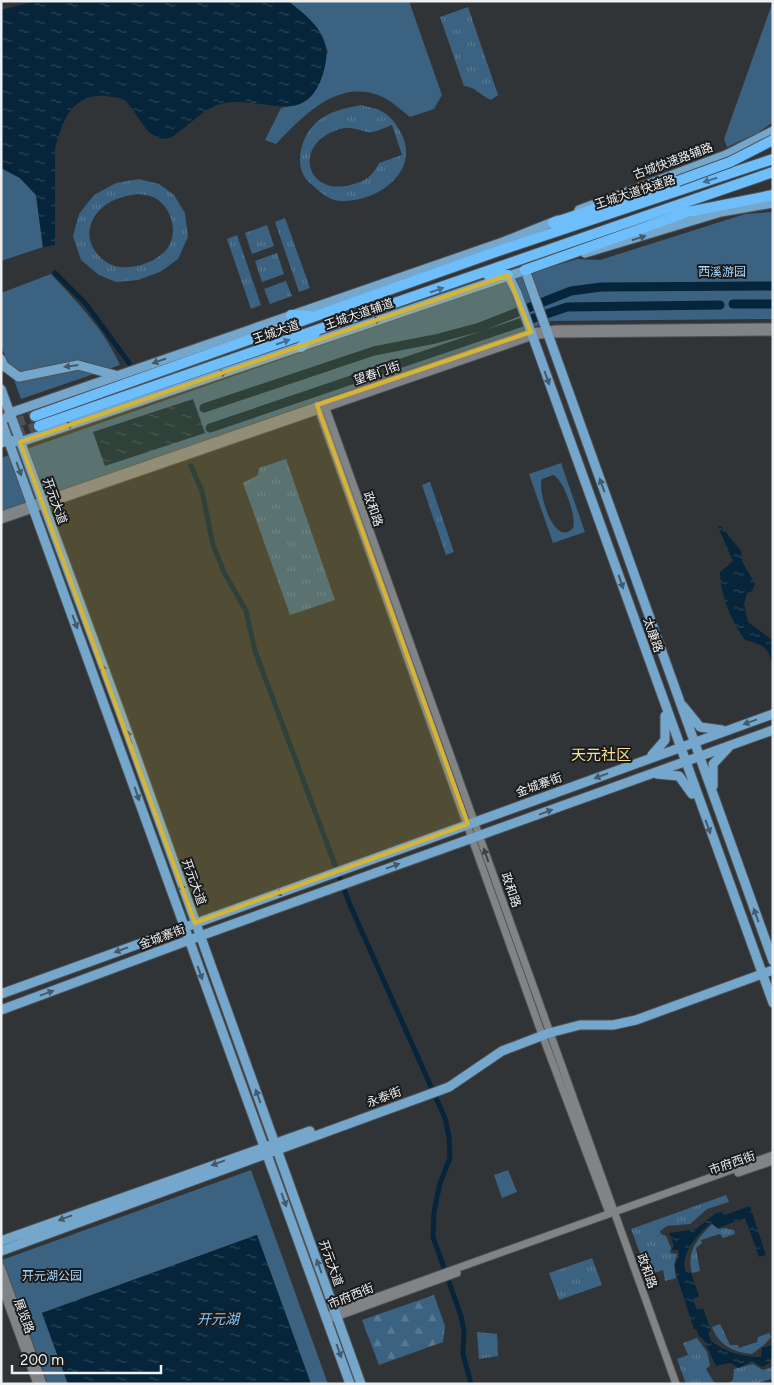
<svg xmlns="http://www.w3.org/2000/svg" width="774" height="1385" font-family="Figtree,'Noto Sans SC',sans-serif">
<style>
.grass{fill:url(#grass-tufts);fill-rule:evenodd}
.forest{fill:url(#forest-firs)}
.green{fill:#3b6280;fill-rule:evenodd}
.water{fill:url(#water-ripples)}
.lines{fill:none;stroke-linecap:round;stroke-linejoin:round}
.canal{stroke:#06253a;stroke-width:5}
.river{stroke:#06253a;stroke-width:9}
.highway-tunnel{stroke:#4c5052;stroke-width:10;stroke-dasharray:10 5;stroke-linecap:butt}
.minor-casing{stroke:#4f5255;stroke-width:9}
.major-casing{stroke:#4f5255;stroke-width:11}
.highway-casing{stroke:#4f5255;stroke-width:12}
.minor{stroke:#808487;stroke-width:7}
.major{stroke:#75a7cd;stroke-width:9}
.highway{stroke:#6ebefb;stroke-width:10}
.highway-bridge-casing{stroke:#4f5255;stroke-width:12;stroke-linecap:butt}
.highway-bridge{stroke:#6ebefb;stroke-width:10}
.oneway{fill:#446c8c}
.oneway2{fill:#435a6c}
.oneway3{fill:#3e4041}
.marked{fill:#d7b434;fill-opacity:0.2;stroke:#d7b434;stroke-width:4;stroke-linejoin:round}
.labels{text-anchor:middle;stroke-width:4;stroke-linejoin:round;paint-order:stroke}
.street-label{font-size:12px;fill:#edeff1;stroke:#1a1b1c}
.park-label{font-size:12px;fill:#a7d6fc;stroke:#1a1b1c}
.water-label{font-size:14px;font-style:italic;fill:#8ac9fb;stroke:#1a1b1c}
.quarter-label{font-size:15px;fill:#f9e194;stroke:#1a1b1c}
</style>
<defs>
<pattern id="grass-tufts" width="24" height="20" patternUnits="userSpaceOnUse" patternTransform="scale(1.25)"><rect width="24" height="20" fill="#3b6280"/><path d="M3 7l-1-3M5 7V3M7 7l1-3M15 17l-1-3M17 17v-4M19 17l1-3" fill="none" stroke="#587992"/></pattern>
<pattern id="forest-firs" width="22" height="20" patternUnits="userSpaceOnUse" patternTransform="scale(1.25)"><rect width="22" height="20" fill="#3b6280"/><path d="M5 1l3.5 6h-7zM16 11l3.5 6h-7z" fill="#587992"/></pattern>
<pattern id="water-ripples" width="26" height="14" patternUnits="userSpaceOnUse" patternTransform="scale(1.25)"><rect width="26" height="14" fill="#06253a"/><path d="M2 4q2-2 4 0t4 0M15 11q2-2 4 0t4 0" fill="none" stroke="#2b4557"/></pattern>
</defs>
<rect width="100%" height="100%" fill="#303436"/>
<path class="grass" d="M468,7L498,95L491,100C481,96 476,87 464,86L440,17Z
M361,105C366,107 374,107 379,110C389,114 395,122 400,131C423,171 377,203 340,201C328,200 319,191 311,184C291,168 301,135 318,121C330,111 346,108 361,105ZM392,125L402,155L379,163C374,174 367,180 357,183C308,201 290,146 337,130C348,126 356,129 367,132C373,134 386,127 392,125Z
M139,179L159,184L174,195L185,213L188,237L178,259L160,272L138,280L116,282L99,275L81,260L73,236L79,214L94,195L116,183ZM138,194C143,195 149,195 153,197C172,206 179,233 167,249C154,265 121,274 105,261C85,247 84,223 103,207C113,198 126,196 138,194Z
M285,218L310,288L299,292L275,222Z
M267,225L274,246L252,254L245,233Z
M237,235L261,305L251,309L227,239Z
M277,253L284,274L262,282L255,261Z
M286,281L292,296L270,304L264,289Z
M286,459L335,600L290,615L243,483L258,475L259,468Z
M430,482L454,552L446,555L422,485Z
M726,1195L729,1202L707,1209L690,1224L667,1226L660,1231L661,1234L666,1236L671,1248L670,1253L677,1254L674,1265L676,1278L665,1281L663,1270L648,1275L631,1229Z
M712,1224L718,1229L725,1228L734,1230L735,1234L723,1238L720,1234L701,1240L702,1243L696,1248L700,1271L692,1273C686,1252 697,1239 712,1224Z
M592,1258L602,1285L559,1300L549,1273Z
M720,1324L730,1345H738L739,1348L757,1342L758,1337L769,1333L771,1337L765,1344L752,1354C732,1352 719,1345 712,1327Z
M477,1332L497,1334L498,1356L479,1359Z
M697,1338L707,1352L710,1365L706,1369L715,1384H686L677,1359L688,1355L683,1343Z
M753,1364L763,1370L773,1367V1378L756,1384H727L733,1380L734,1369Z"/>
<path class="forest" d="M434,1295L445,1326L443,1342L379,1365L362,1320Z"/>
<path class="green" d="M288,1H409L442,95L434,109L410,117C400,109 389,99 378,95C336,80 302,117 276,144L265,140L281,108L297,105L328,52C321,28 308,17 288,1Z
M773,1V122L758,133L727,147L724,139Z
M1,168L20,178L36,195L43,247L1,261Z
M773,212V319L551,321L1,511V458L498,283L577,259L600,260L745,214Z
M51,274C78,303 104,329 120,365L21,399L1,345V293Z
M561,463L585,532L553,543L529,474ZM553,475C563,478 577,517 573,528C554,549 537,490 542,479Z
M251,1170L328,1384H311L257,1235L42,1313L68,1384H48L2,1260Z
M508,1170L517,1192L502,1198L494,1175Z"/>
<path class="water" d="M35,1H288C311,19 332,35 325,66C309,137 259,89 215,106C200,112 186,128 172,137C166,139 160,140 154,136C141,127 136,110 124,100C119,97 111,97 105,96C72,93 61,123 55,150V245L43,247L36,195L20,178L1,168V10Z
M193,399L205,433L105,466L93,432Z
M721,526L741,551L742,561L755,584L752,591L747,593L744,603L748,622L772,640L773,669C768,647 767,646 745,640C732,621 720,596 720,572L733,561L718,527Z
M750,1206L766,1255L759,1257L745,1218L718,1228L711,1223C699,1233 679,1254 686,1272L691,1273L699,1296L693,1299L697,1310L703,1308L711,1331L708,1332L711,1341C725,1352 743,1357 761,1357L762,1348L773,1345C773,1356 774,1363 762,1367L752,1361L739,1368L730,1363L716,1366L703,1339L699,1336L696,1329H694L676,1274L675,1266L679,1253L678,1250H672L674,1245L669,1233L696,1229L716,1213L723,1211L725,1215Z
M257,1235L311,1384H68L42,1313Z"/>
<g class="lines">
<path class="canal" d="M55,273L86,304L129,363
M191,466L202,491L213,545L224,572L246,611L255,651L350,905L445,1118L449,1137L450,1158L440,1183L434,1212L433,1237L461,1316L464,1331L463,1354L471,1384"/>
<path class="river" d="M733,304H773
M204,408L374,351L435,339L480,327L571,291L601,287L773,286
M210,428L567,307L720,305"/>
<path class="highway-tunnel" d="M1,428L35,416
M1,439L39,426"/>
<defs>
<path id="minor" d="M324,403L676,1384
M317,405L540,1029L608,1210
M1,515L531,332L557,329L773,327
M1,520L533,336L548,334L773,332
M738,1173L773,1161
M1,1267L43,1384
M1,1285L37,1384
M327,1317L335,1312L773,1155
M333,1318L457,1273"/>
<path id="major" d="M579,210L726,155L773,131
M585,253L721,212L773,203
M525,270L773,961
M508,275L517,293L773,1003
M1,359L4,366L19,377L78,365L115,375
M1,389L122,717L361,1384
M6,418L10,413L503,242L558,220
M1,420L350,1384
M1,443L8,440L20,442L532,268
M683,706L700,727L722,730
M652,755L665,740V716
M657,774L679,776L692,794
M713,786V764L728,748
M1,994L773,714
M1,1010L200,936L773,730
M1,1241L310,1131
M1,1251L449,1087L502,1051L549,1033L580,1025H613L636,1020L773,970"/>
<path id="highway" d="M553,223L678,181
M525,270L688,212L773,195
M488,275H508
M291,315L310,316
M301,347L315,333
M35,416L504,249L773,159
M39,426L773,172"/>
</defs>
<use href="#minor" class="minor-casing"/>
<use href="#major" class="major-casing"/>
<use href="#highway" class="highway-casing"/>
<use href="#minor" class="minor"/>
<use href="#major" class="major"/>
<use href="#highway" class="highway"/>
<defs>
<path id="highway-bridge" d="M678,181L730,162L773,140"/>
</defs>
<use href="#highway-bridge" class="highway-bridge-casing"/>
<use href="#highway-bridge" class="highway-bridge"/>
</g>
<defs><path id="oneway-solid" d="M-6-.8H1V-3.2L6.5 0L1 3.2V.8H-6Z" transform="scale(1.25)"/></defs>
<g class="oneway">
<use href="#oneway-solid" transform="translate(710 180) rotate(162)"/>
<use href="#oneway-solid" transform="translate(437 290) rotate(-19)"/>
<use href="#oneway-solid" transform="translate(283 342) rotate(-19)"/>
</g>
<g class="oneway2">
<use href="#oneway-solid" transform="translate(639 238) rotate(-17)"/>
<use href="#oneway-solid" transform="translate(374 321) rotate(-19)"/>
<use href="#oneway-solid" transform="translate(159 361) rotate(161)"/>
<use href="#oneway-solid" transform="translate(71 366) rotate(173)"/>
<use href="#oneway-solid" transform="translate(220 374) rotate(-19)"/>
<use href="#oneway-solid" transform="translate(547 378) rotate(70)"/>
<use href="#oneway-solid" transform="translate(67 426) rotate(-19)"/>
<use href="#oneway-solid" transform="translate(19 469) rotate(70)"/>
<use href="#oneway-solid" transform="translate(602 485) rotate(-110)"/>
<use href="#oneway-solid" transform="translate(621 582) rotate(71)"/>
<use href="#oneway-solid" transform="translate(75 622) rotate(70)"/>
<use href="#oneway-solid" transform="translate(104 671) rotate(-112)"/>
<use href="#oneway-solid" transform="translate(750 722) rotate(160)"/>
<use href="#oneway-solid" transform="translate(129 737) rotate(-110)"/>
<use href="#oneway-solid" transform="translate(601 776) rotate(160)"/>
<use href="#oneway-solid" transform="translate(137 794) rotate(71)"/>
<use href="#oneway-solid" transform="translate(546 812) rotate(-20)"/>
<use href="#oneway-solid" transform="translate(708 827) rotate(70)"/>
<use href="#oneway-solid" transform="translate(393 866) rotate(-20)"/>
<use href="#oneway-solid" transform="translate(183 890) rotate(-110)"/>
<use href="#oneway-solid" transform="translate(282 892) rotate(160)"/>
<use href="#oneway-solid" transform="translate(756 915) rotate(-110)"/>
<use href="#oneway-solid" transform="translate(121 950) rotate(160)"/>
<use href="#oneway-solid" transform="translate(200 973) rotate(70)"/>
<use href="#oneway-solid" transform="translate(47 993) rotate(-20)"/>
<use href="#oneway-solid" transform="translate(258 1096) rotate(-110)"/>
<use href="#oneway-solid" transform="translate(218 1163) rotate(160)"/>
<use href="#oneway-solid" transform="translate(284 1200) rotate(70)"/>
<use href="#oneway-solid" transform="translate(65 1218) rotate(160)"/>
<use href="#oneway-solid" transform="translate(319 1266) rotate(-110)"/>
<use href="#oneway-solid" transform="translate(339 1351) rotate(70)"/>
</g>
<use class="oneway3" href="#oneway-solid" transform="translate(486 855) rotate(-109)"/>
<path class="marked" d="M508,275L531,332L317,405L468,824L195,923L20,442Z"/>
<g class="labels">
<g class="street-label">
<text transform="translate(673 161) rotate(-20)" y="4">古城快速路辅路</text>
<text transform="translate(635 192) rotate(-18)" y="4">王城大道快速路</text>
<text transform="translate(359 314) rotate(-19)" y="4">王城大道辅道</text>
<text transform="translate(276 332) rotate(-19)" y="4">王城大道</text>
<text transform="translate(377 373) rotate(-19)" y="4">望春门街</text>
<text transform="translate(55 501) rotate(70)" y="4">开元大道</text>
<text transform="translate(373 509) rotate(71)" y="4">政和路</text>
<text transform="translate(653 635) rotate(71)" y="4">太康路</text>
<text transform="translate(539 785) rotate(-20)" y="4">金城寨街</text>
<text transform="translate(194 882) rotate(70)" y="4">开元大道</text>
<text transform="translate(511 890) rotate(71)" y="4">政和路</text>
<text transform="translate(162 937) rotate(-21)" y="4">金城寨街</text>
<text transform="translate(384 1097) rotate(-20)" y="4">永泰街</text>
<text transform="translate(732 1163) rotate(-19)" y="4">市府西街</text>
<text transform="translate(331 1263) rotate(70)" y="4">开元大道</text>
<text transform="translate(647 1271) rotate(70)" y="4">政和路</text>
<text transform="translate(351 1296) rotate(-22)" y="4">市府西街</text>
<text transform="translate(24 1316) rotate(70)" y="4">展览路</text>
</g>
<g class="park-label">
<text x="722" y="276">西溪游园</text>
<text x="52" y="1280">开元湖公园</text>
</g>
<g class="water-label">
<text x="218" y="1324">开元湖</text>
</g>
<g class="quarter-label">
<text x="601" y="760">天元社区</text>
</g>
</g>
<rect width="774" height="1385" fill="none" stroke="#edeff1" stroke-width="5"/>
<path d="M12 1365v8h149v-8" fill="none" stroke="#edeff1" stroke-width="2.5"/>
<text x="20" y="1365" font-size="15" fill="#edeff1" stroke="#1a1b1c" stroke-width="4" paint-order="stroke">200 m</text>
</svg>
